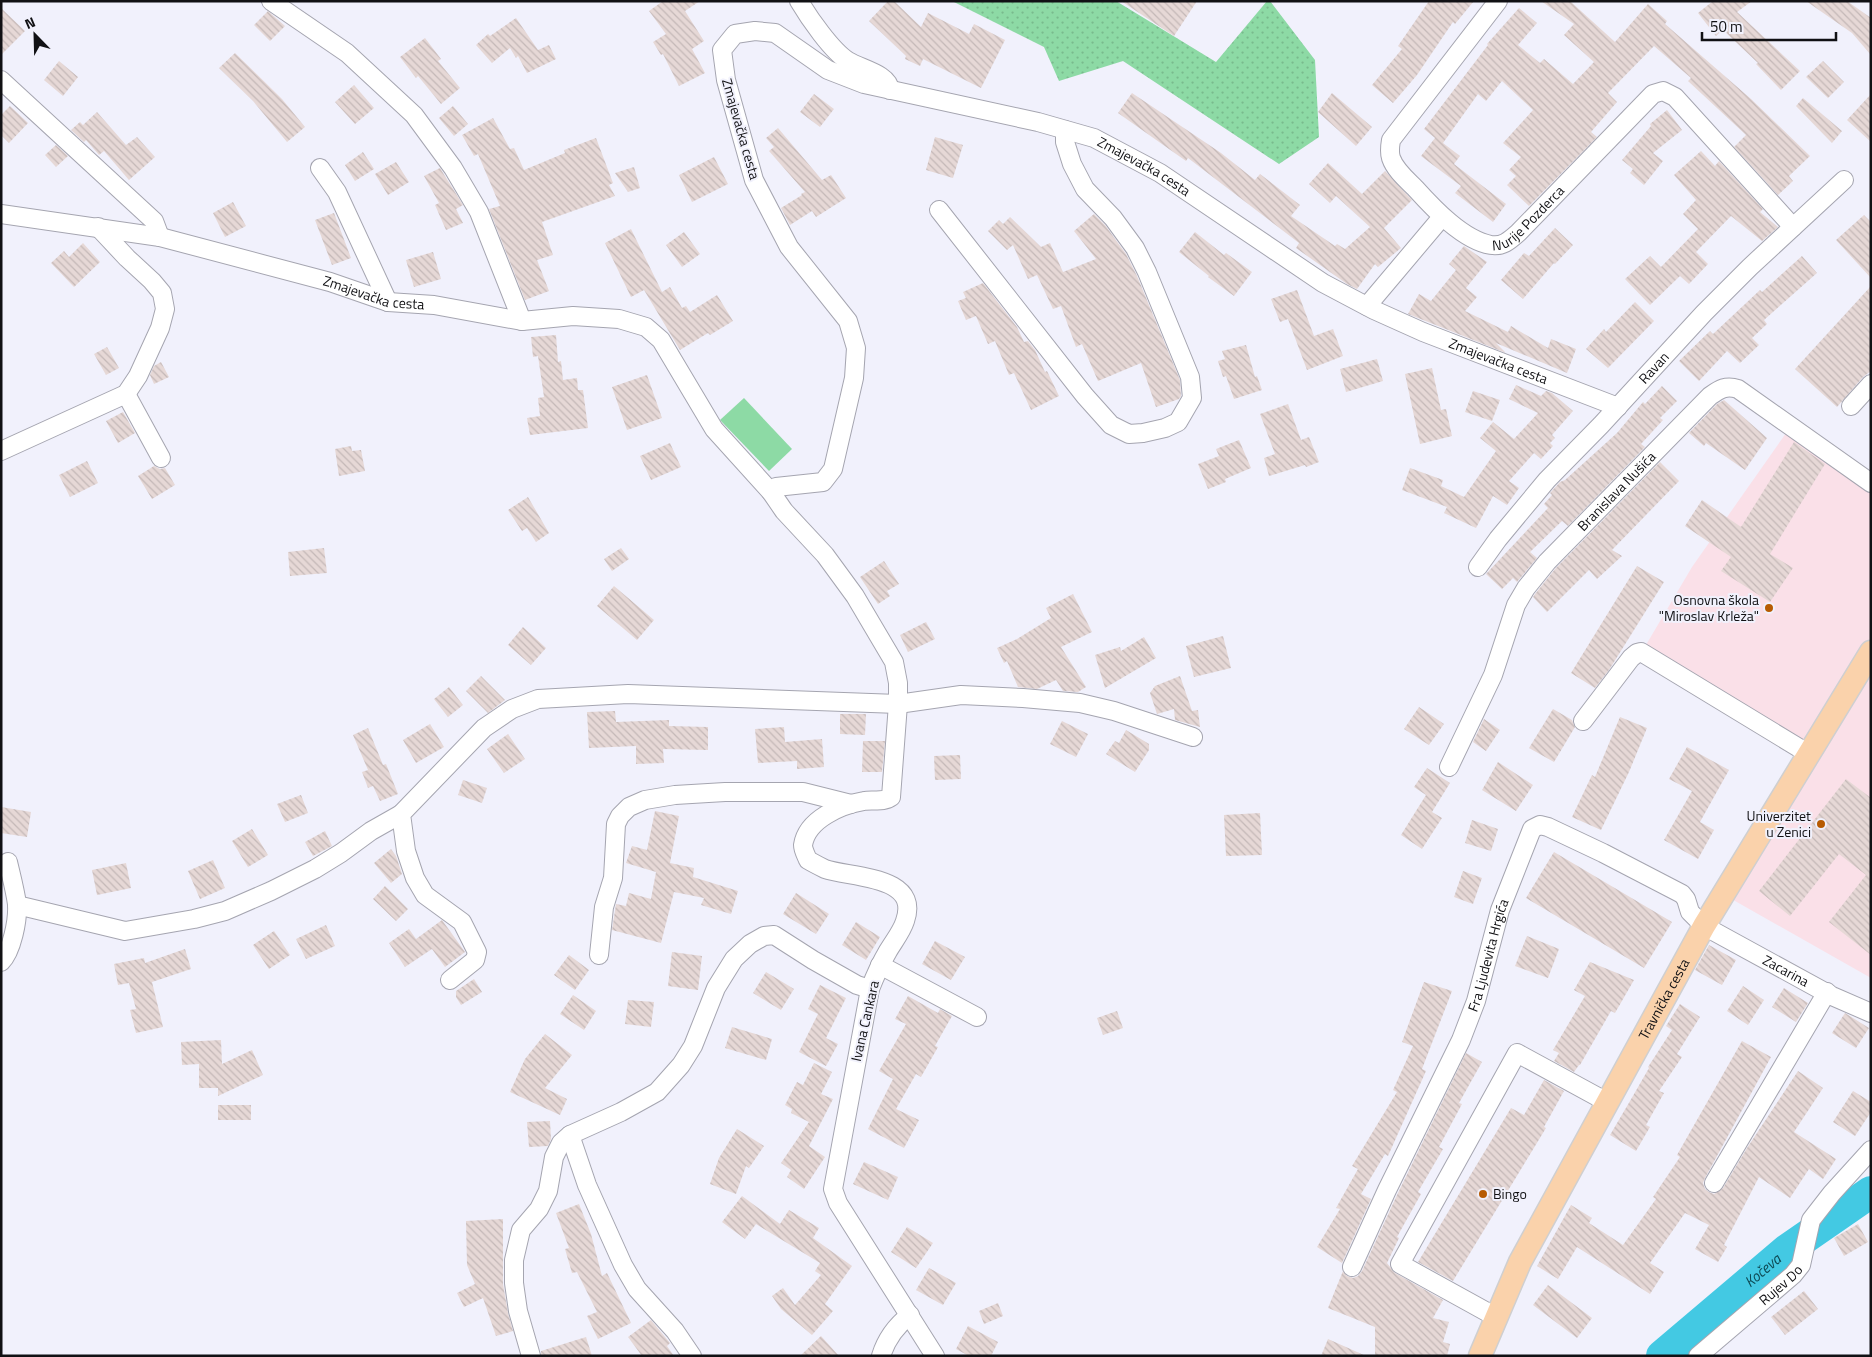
<svg xmlns="http://www.w3.org/2000/svg" width="1872" height="1357" font-family="'Titillium Web',sans-serif">
<style>
.education{fill:#fae0e8}
.grass{fill:url(#grass-dots)}
.garden{fill:#8ddaa5}
.lines{fill:none;stroke-linecap:round;stroke-linejoin:round}
.river{stroke:#43c9e3;stroke-width:32}
.building{fill:url(#building-back-hatch)}
.minor-casing{stroke:#a5a5b0;stroke-width:20}
.major-casing{stroke:#cfcfd0;stroke-width:25}
.minor{stroke:#fff;stroke-width:18}
.major{stroke:#fad2ab;stroke-width:22}
.poi-dot{fill:#b75b02;stroke:#f1f1fc;stroke-width:2}
.labels{text-anchor:middle;stroke-width:4;stroke-linejoin:round;paint-order:stroke}
.street-label{font-size:14px;fill:#111114;stroke:#f1f1fc}
.poi-label{font-size:14px;fill:#111114;stroke:#f1f1fc;text-anchor:end}
.water-label{font-size:15px;font-style:italic;fill:#0e4953;stroke:#f1f1fc}
</style>
<defs>
<pattern id="grass-dots" width="8" height="8" patternUnits="userSpaceOnUse" patternTransform="scale(1.25)"><rect width="8" height="8" fill="#8ddaa5"/><path d="M2 2h.1M6 6h.1" fill="none" stroke="#79ba8d" stroke-width="1.8" stroke-linecap="round"/></pattern>
<pattern id="building-back-hatch" width="6" height="6" patternUnits="userSpaceOnUse" patternTransform="scale(1.25)"><rect width="6" height="6" fill="#e6d8d6"/><path d="M-1 5l2 2M0 0l6 6M5-1l2 2" fill="none" stroke="#c4b8b7"/></pattern>
</defs>
<rect width="100%" height="100%" fill="#f1f1fc"/>
<path class="education" d="M1791,426L1871,484V978L1728,897L1814,750L1643,650L1692,567Z"/>
<path class="grass" d="M952,1H1116L1216,62L1267,1H1270L1315,60L1319,137L1279,164L1123,61L1059,81L1044,47Z"/>
<path class="garden" d="M744,398L792,449L769,471L720,420Z"/>
<g class="lines">
<path class="river" id="s1" d="M1662,1356L1787,1250L1871,1192"/>
</g>
<path class="building" d="M663,1H700L685,11L704,41L692,49L705,73L679,86L663,54L661,55L653,42L666,34L649,11Z
M888,1H894L921,27L928,13L969,34L974,24L1005,40L981,88L923,59L920,66L905,59L906,56L869,21Z
M1121,1H1197L1174,36Z
M1429,1H1474L1455,24L1453,22L1417,75L1393,103L1372,85L1402,49L1398,46Z
M1541,1H1570L1615,42L1648,4L1667,21L1665,24L1751,99L1810,156L1789,176L1793,181L1778,195L1734,147L1746,135L1688,81L1691,78L1654,46L1608,93L1617,102L1591,132L1597,137L1529,206L1507,185L1516,176L1509,170L1521,157L1503,143L1533,110L1502,81L1486,101L1478,94L1443,143L1460,156L1454,164L1506,204L1493,222L1455,193L1461,186L1421,156L1435,138L1424,129L1488,45L1487,44L1519,8L1537,23L1518,45L1540,63L1544,59L1573,84L1594,62L1564,35L1574,24Z
M1713,1H1752L1737,12L1800,71L1781,90L1756,64L1758,63L1723,30L1716,36L1698,13Z
M1806,1H1847L1871,18V55L1852,33Z
M1,8L25,31L1,55Z
M268,11L285,26L270,41L254,25Z
M516,18L538,50L549,45L556,59L527,73L518,56L516,58L510,48L492,63L476,45L488,34L490,36Z
M425,38L441,59L438,61L460,88L441,104L418,76L416,78L400,57Z
M235,53L282,99L305,127L287,142L253,101L219,68Z
M59,61L78,77L63,96L44,80Z
M1823,61L1844,82L1828,98L1806,77Z
M354,85L374,108L355,124L335,102Z
M1132,93L1221,153L1255,180L1260,174L1300,205L1291,216L1335,246L1337,244L1345,249L1370,227L1336,196L1330,203L1309,184L1328,163L1362,194L1385,171L1412,200L1384,228L1401,248L1378,267L1375,264L1357,289L1347,284L1296,248L1299,243L1188,158L1186,161L1118,113Z
M1332,93L1372,127L1356,146L1318,112Z
M814,94L834,109L820,127L800,112Z
M1871,94V142L1847,120Z
M1803,98L1842,131L1832,143L1796,106Z
M10,106L28,123L9,143L1,135V115Z
M453,106L468,124L454,136L439,118Z
M1667,110L1682,130L1653,153L1663,161L1644,185L1630,173L1633,169L1622,160L1651,126L1650,124Z
M97,112L126,145L137,137L155,157L129,180L104,151L99,155L86,140L84,142L71,130L80,122L83,125Z
M493,118L510,149L514,148L524,170L565,153L564,150L596,138L613,183L609,185L615,196L542,222L553,255L537,260L549,291L525,300L489,209L500,206L478,154L474,156L462,135Z
M778,128L822,180L831,175L846,198L816,217L812,211L790,225L781,208L802,195L801,194L805,192L769,151L774,147L766,138Z
M935,137L963,145L953,178L926,170Z
M56,145L68,156L56,167L45,155Z
M1701,151L1715,166L1719,161L1763,209L1760,212L1778,227L1762,241L1731,216L1696,252L1708,264L1689,284L1680,276L1650,305L1625,279L1650,256L1661,267L1698,229L1683,214L1696,200L1674,175Z
M363,152L374,169L355,181L345,165Z
M714,157L728,184L692,202L679,175Z
M396,162L409,182L388,195L375,174Z
M634,167L640,188L628,192L615,173Z
M440,168L463,205L456,209L463,223L446,230L435,205L439,203L424,176Z
M233,202L246,226L225,237L213,213Z
M334,213L351,258L332,265L315,220Z
M1094,214L1105,225L1126,254L1137,276L1180,380L1181,396L1179,399L1156,407L1141,363L1098,381L1082,344L1076,347L1061,306L1053,309L1037,275L1028,279L1013,245L1007,250L988,231L999,220L1003,224L1010,217L1041,247L1050,243L1063,272L1096,259L1074,231Z
M1864,215L1871,222V278L1836,240Z
M1555,228L1573,245L1555,264L1554,263L1523,299L1501,280L1524,253L1529,256Z
M631,229L662,292L670,287L682,308L686,306L690,312L717,295L733,321L710,335L708,333L680,350L644,290L631,297L605,243Z
M684,232L700,254L682,267L666,245Z
M1195,232L1224,255L1226,253L1252,272L1234,296L1208,277L1209,276L1179,252Z
M83,243L100,262L74,287L51,263L64,251L69,257Z
M1464,246L1487,262L1466,288L1477,297L1465,311L1508,332L1511,326L1548,348L1551,339L1576,349L1567,373L1496,343L1506,353L1408,314L1419,294L1431,301L1456,270L1449,264Z
M433,252L441,279L414,287L406,260Z
M1802,256L1817,273L1764,320L1767,324L1752,338L1759,345L1740,363L1727,351L1699,381L1679,361L1710,331L1713,334L1760,290L1762,292Z
M983,283L1017,327L1024,342L1028,341L1035,350L1045,372L1047,371L1059,396L1031,410L1014,373L1009,375L995,341L988,344L976,316L966,320L958,301L966,298L963,292Z
M1871,286V371L1863,377L1837,407L1795,369Z
M1297,290L1314,336L1333,329L1343,356L1307,370L1288,319L1280,322L1271,299Z
M1635,302L1654,321L1608,368L1586,349L1604,329L1606,332Z
M556,335L558,362L561,361L563,380L577,378L578,390H583L588,428L530,435L527,418L540,416L538,398L544,397L538,356L533,357L531,337Z
M1246,345L1255,377L1257,376L1262,390L1234,399L1226,376L1223,377L1218,361L1225,359L1222,351Z
M107,347L119,368L106,375L94,354Z
M1377,359L1383,381L1346,392L1340,369Z
M161,362L169,377L154,384L150,375L154,366Z
M1432,368L1441,410L1446,409L1452,436L1420,444L1405,374Z
M647,375L662,418L627,430L612,387Z
M1516,385L1541,396L1546,391L1552,393L1573,411L1552,435L1555,438L1550,443L1553,446L1541,459L1534,453L1509,481L1519,488L1507,505L1493,496L1476,528L1444,513L1447,507L1402,490L1410,468L1443,480L1441,486L1464,497L1496,451L1480,438L1493,422L1514,439L1538,413L1509,399Z
M1662,386L1677,401L1660,418L1663,420L1641,444L1645,447L1568,526L1562,521L1530,552L1537,558L1517,582L1513,578L1502,589L1486,574L1548,508L1544,504L1552,495L1550,493L1560,482L1565,480L1617,433L1643,402L1645,404Z
M1473,391L1500,400L1492,421L1465,412Z
M1724,400L1767,438L1745,470L1706,443L1704,446L1689,433L1717,404Z
M1288,404L1301,440L1309,437L1319,462L1306,467L1305,465L1269,476L1264,458L1275,454L1260,414Z
M123,412L135,433L118,443L106,421Z
M1239,440L1251,468L1225,479L1226,482L1208,489L1198,464L1219,456L1216,449Z
M1794,442L1825,464L1770,554L1793,568L1770,602L1721,571L1731,557L1685,526L1702,500L1741,527Z
M670,443L681,467L651,480L640,456Z
M351,446L352,451L361,450L365,471L339,476L335,449Z
M87,461L98,483L70,497L59,475Z
M1660,462L1679,481L1612,550L1622,556L1597,579L1589,570L1547,612L1533,597L1535,594L1555,569Z
M154,466L160,469L165,468L175,485L152,499L138,476Z
M528,497L549,533L536,542L527,528L522,531L508,510Z
M324,548L327,573L290,576L288,552Z
M621,548L629,559L612,571L604,559Z
M884,561L899,584L887,591L890,596L878,604L860,577Z
M1637,566L1664,582L1609,670L1595,688L1571,673Z
M614,586L654,620L637,640L597,606Z
M1073,594L1092,632L1061,647L1086,687L1078,692L1063,691L1056,680L1037,689L1018,687L1007,661L1004,663L997,648L1017,639L1051,618L1046,608Z
M926,622L935,639L908,652L900,635Z
M523,627L546,648L531,665L508,645Z
M1223,636L1231,668L1194,677L1186,646Z
M1144,637L1156,658L1105,688L1095,655L1120,647L1121,651Z
M481,676L505,700L488,713L466,691Z
M1180,676L1192,711L1198,710L1200,727L1175,720L1174,709L1157,714L1150,693L1155,686Z
M449,687L463,705L448,717L434,699Z
M1419,707L1444,724L1429,745L1404,729Z
M1553,709L1572,720L1575,727L1554,762L1529,748Z
M615,711L616,722L669,720V726L708,727V750L663,749L664,763L636,764V746L589,748L587,712Z
M840,714H866L865,735L840,734Z
M1620,717L1647,728L1629,772L1601,830L1572,817L1592,775L1595,777Z
M1484,719L1500,730L1486,751L1473,742Z
M1062,721L1088,734L1076,757L1050,744Z
M430,724L444,747L416,763L403,740Z
M784,727L785,742L822,739L824,767L797,769V761L758,763L755,729Z
M368,728L383,765L386,764L398,794L380,801L373,786L368,788L362,772L368,770L353,735Z
M1126,730L1149,744V750L1135,772L1106,754L1115,741L1119,743Z
M508,734L525,759L504,773L487,749Z
M863,741H885L882,772H862Z
M1687,747L1729,770L1700,822L1714,830L1698,859L1664,840L1692,791L1669,779Z
M960,755L961,779L935,780L934,756Z
M1498,762L1533,785L1516,811L1482,790Z
M1427,768L1450,783L1432,812L1442,818L1422,849L1401,835L1426,795L1414,787Z
M1846,779L1871,798V955L1829,922L1866,875L1839,854L1790,916L1759,891Z
M463,780L487,788L482,803L458,795Z
M301,795L308,813L285,822L277,804Z
M1,807L31,812L27,837L1,833Z
M655,811L679,816L670,863L694,868L693,877L738,891L731,914L701,905L704,898L674,892L661,943L612,930L616,904L626,906L629,893L651,899L656,872L626,863L632,846L647,850Z
M1260,813L1262,855L1226,856L1224,815Z
M1472,820L1498,829L1491,851L1465,843Z
M252,829L268,855L248,867L232,841Z
M325,831L332,846L313,856L305,842Z
M391,849L396,856L402,874L391,883L374,863Z
M1554,852L1672,922L1644,968L1526,898Z
M213,860L225,888L200,899L188,871Z
M126,863L131,888L97,895L92,870Z
M1463,871L1482,878L1473,904L1454,897Z
M385,886L408,909L396,921L373,899Z
M796,893L829,914L816,934L783,914Z
M442,920L465,952L445,967L432,949L405,967L389,943L409,929L416,939Z
M856,922L880,937L866,960L842,945Z
M326,925L335,946L306,959L296,939Z
M274,931L290,955L269,969L253,945Z
M1527,936L1559,949L1548,978L1515,966Z
M935,941L965,957L951,980L922,964Z
M1709,945L1736,960L1722,985L1695,970Z
M185,949L191,969L152,982L163,1027L136,1033L130,1010L136,1009L129,983L118,985L114,964L144,958L145,963Z
M672,952L702,956L698,990L668,986Z
M569,955L589,970L575,990L554,975Z
M1590,962L1634,980L1615,1013L1611,1011L1580,1065H1579L1574,1072L1554,1061L1559,1053L1553,1050L1585,996L1574,990Z
M766,972L794,989L781,1010L753,993Z
M474,979L482,992L461,1005L456,997V991Z
M1424,982L1452,991L1422,1069L1426,1071L1388,1156L1385,1154L1361,1194L1371,1199L1342,1263L1317,1247L1340,1209L1336,1208L1358,1169L1352,1166L1397,1092L1393,1090L1413,1046L1402,1042Z
M820,985L846,998L826,1038L838,1044L826,1066L799,1052L818,1014L808,1009Z
M1743,986L1764,1000L1748,1025L1727,1011Z
M1784,988L1808,1003L1796,1022L1772,1007Z
M573,995L596,1011L584,1030L560,1014Z
M908,996L938,1013L940,1009L952,1016L935,1046L938,1047L921,1077L916,1074L896,1109L919,1120L904,1148L868,1129L893,1079L879,1071L906,1024L895,1019Z
M628,1000L654,1002L651,1027L625,1024Z
M1680,1004L1700,1017L1677,1054L1682,1057L1659,1091L1664,1093L1646,1125L1650,1127L1636,1151L1610,1135L1630,1101L1649,1068L1648,1067L1672,1030L1666,1026Z
M1117,1011L1123,1028L1103,1035L1097,1018Z
M1845,1013L1869,1028L1856,1048L1832,1033Z
M732,1027L772,1039L766,1060L725,1048Z
M545,1034L572,1055L545,1088L567,1099L560,1115L510,1092L525,1059Z
M221,1040L222,1064L252,1050L263,1075L218,1096V1088H199V1064L182,1065L181,1042Z
M1742,1041L1771,1057L1705,1178L1703,1183L1705,1189L1709,1192L1714,1194L1723,1188L1747,1148L1798,1071L1823,1088L1794,1132L1836,1159L1823,1179L1809,1169L1790,1198L1759,1177L1724,1245L1727,1247L1718,1262L1695,1249L1709,1225L1685,1213L1650,1263L1664,1272L1650,1294L1577,1247L1558,1279L1537,1266L1571,1205L1592,1218L1589,1223L1623,1245L1656,1199L1653,1197L1680,1157L1677,1155Z
M1466,1053L1482,1062L1459,1103L1462,1104L1439,1147L1443,1149L1418,1192L1421,1194L1397,1237L1399,1238L1387,1263L1395,1273L1443,1300L1433,1318L1449,1322L1443,1342L1450,1344L1447,1356H1375V1327L1328,1308L1343,1271L1347,1276L1353,1278L1358,1276L1362,1271L1397,1195Z
M814,1063L832,1072L821,1094L833,1099L809,1146L825,1157L804,1189L787,1177L791,1170L781,1163L809,1122L791,1113L792,1109L785,1105L797,1082L803,1085Z
M1544,1080L1564,1091L1544,1127L1546,1128L1453,1281L1418,1262L1511,1108L1524,1115Z
M1853,1091L1871,1102V1112L1855,1136L1833,1122Z
M218,1105H251V1120H218Z
M550,1121L551,1139L548,1146L529,1147L527,1122Z
M737,1129L764,1146L749,1168L746,1166L736,1194L710,1184L719,1158Z
M864,1162L898,1177L888,1200L853,1184Z
M742,1196L780,1224L789,1210L819,1228L813,1238L852,1266L825,1304L833,1311L812,1335L781,1309L772,1296L783,1288L795,1305L821,1275L815,1271L820,1263L756,1224L745,1239L722,1222Z
M579,1204L591,1234L602,1276L607,1273L631,1323L598,1339L587,1316L597,1312L577,1272L572,1273L565,1249L569,1248L556,1213Z
M503,1219V1284L508,1313L513,1331L496,1336L483,1298L464,1307L457,1293L475,1284L467,1265L466,1221Z
M1858,1224L1868,1242L1844,1256L1834,1238Z
M907,1227L933,1243L916,1268L891,1252Z
M929,1268L956,1283L943,1305L916,1290Z
M1548,1285L1592,1318L1577,1338L1533,1305Z
M1804,1291L1818,1309L1785,1335L1771,1317Z
M998,1303L1003,1316L984,1324L979,1311Z
M651,1320L670,1343L667,1346L674,1356H642L628,1337Z
M968,1326L998,1342L991,1356H969L956,1349Z
M821,1336L839,1356H800Z
M586,1337L592,1356H541V1351Z
M1328,1339L1366,1356H1321Z"/>
<g class="lines">
<defs>
<g id="minor">
<path d="M271,1L347,53L414,115L453,168L479,212L522,321"/>
<path d="M799,1C809,18 832,51 848,61C861,69 889,74 890,90"/>
<path id="s2" d="M1498,1L1391,140C1390,146 1389,152 1391,158C1395,170 1407,180 1415,188C1434,209 1463,240 1491,245C1503,247 1510,240 1518,233L1653,94L1663,91L1675,97L1793,227"/>
<path d="M1,80L154,221L160,237"/>
<path d="M320,168L337,192L388,302"/>
<path d="M939,210L1085,396L1111,425L1129,434L1143,433L1165,428L1178,422L1192,398L1190,377L1147,272L1135,248L1113,218L1085,189L1072,164L1065,142V130"/>
<path id="s3" d="M1,214L160,237L330,282L388,302L434,305L522,321L573,316L619,319L646,327L661,340L714,429L771,492L776,487L823,482L833,469L854,378L856,348L848,321L789,247L754,180L726,80L722,50L735,34L755,31L775,33L828,70L864,84L1038,122L1094,138L1160,173L1323,283L1374,310L1423,332L1618,407"/>
<path d="M1367,306L1442,217"/>
<path d="M126,394L161,458"/>
<path d="M1851,406L1871,384"/>
<path d="M1,451L126,394L138,376L160,328L165,309L162,293L152,281L127,258L98,227"/>
<path d="M771,492L784,511L825,555L855,596L894,662L898,683V704L891,797C883,803 873,799 864,801C841,805 807,819 803,845C803,850 806,855 808,860C813,863 819,866 825,869C851,878 921,875 905,921C902,931 894,941 888,951C881,963 875,976 870,989L833,1189L838,1203L935,1356"/>
<path id="s4" d="M1478,567L1498,539L1547,480L1601,425L1704,313L1750,267L1844,180"/>
<path d="M1583,721L1631,658L1637,653L1641,652L1809,754"/>
<path id="s5" d="M1449,767L1493,675L1516,605L1526,588L1547,562L1710,396C1720,389 1726,385 1738,389L1871,483"/>
<path d="M17,905L125,931L194,919L225,911L271,891L315,869L341,853L371,831L401,814"/>
<path d="M599,955L604,907L613,878L616,824L620,816L629,807L645,800L675,795L725,792H803L851,804"/>
<path d="M1,962C12,951 18,920 17,904C15,890 11,875 8,862"/>
<path d="M880,965L977,1017"/>
<path d="M450,980L475,960L477,952L462,922L425,895L415,878L406,851L401,814L484,728L512,709L538,699L628,694L898,704L961,695L1023,698L1080,703L1114,711L1193,737"/>
<path d="M570,1135L587,1185L623,1265L637,1289L675,1331L692,1356"/>
<path d="M1714,1183L1827,992"/>
<path id="s6" d="M1352,1267L1387,1190L1461,1040L1476,1001L1500,910L1532,829L1540,825L1548,827L1603,853L1682,894L1686,899L1690,912L1704,926L1832,996L1871,1013"/>
<path d="M1496,1317L1400,1264L1517,1053L1607,1102"/>
<path d="M531,1356L518,1311L514,1283V1260L521,1230L539,1209L548,1191L554,1157L561,1143L570,1135L621,1112L657,1092L681,1065L693,1046L716,988L734,959L750,944L764,936L774,935L813,960L857,985L870,989"/>
<path d="M881,1356C886,1340 897,1325 910,1315"/>
<path id="s7" d="M1698,1356L1793,1275L1801,1265L1811,1220L1832,1193L1871,1150"/>
</g>
<g id="major">
<path id="s8" d="M1480,1356L1520,1262L1704,926L1871,652"/>
</g>
</defs>
<use href="#minor" class="minor-casing"/>
<use href="#major" class="major-casing"/>
<use href="#minor" class="minor"/>
<use href="#major" class="major"/>
</g>
<g class="poi-dot">
<circle cx="1769" cy="608" r="5"/>
<circle cx="1821" cy="824" r="5"/>
<circle cx="1483" cy="1194" r="5"/>
</g>
<g class="labels">
<g class="street-label">
<text transform="translate(741 129) rotate(74)" y="5">Zmajevačka cesta</text>
<text dy="5" stroke="none"><textPath href="#s3" startOffset="1852">Zmajevačka cesta</textPath></text>
<text dy="5" stroke="none"><textPath href="#s2" startOffset="376">Nurije Pozderca</textPath></text>
<text dy="5" stroke="none"><textPath href="#s3" startOffset="382">Zmajevačka cesta</textPath></text>
<text dy="5" stroke="none"><textPath href="#s3" startOffset="2258">Zmajevačka cesta</textPath></text>
<text dy="5" stroke="none"><textPath href="#s4" startOffset="266">Ravan</textPath></text>
<text dy="5" stroke="none"><textPath href="#s5" startOffset="328">Branislava Nušića</textPath></text>
<text dy="5" stroke="none"><textPath href="#s6" startOffset="341">Fra Ljudevita Hrgića</textPath></text>
<text dy="5" stroke="none"><textPath href="#s6" startOffset="775">Zacarina</textPath></text>
<text dy="5" stroke="none"><textPath href="#s8" startOffset="402">Travnička cesta</textPath></text>
<text transform="translate(865 1021) rotate(-77)" y="5">Ivana Cankara</text>
<text dy="5" stroke="none"><textPath href="#s7" startOffset="109">Rujev Do</textPath></text>
</g>
<g class="poi-label">
<text x="1759" y="605">Osnovna škola<tspan x="1759" dy="16">"Miroslav Krleža"</tspan></text>
<text x="1811" y="821">Univerzitet<tspan x="1811" dy="16">u Zenici</tspan></text>
<text x="1493" y="1199" text-anchor="start">Bingo</text>
</g>
<g class="water-label">
<text dy="5" stroke="none"><textPath href="#s1" startOffset="132">Kočeva</textPath></text>
</g>
</g>
<rect width="1872" height="1357" fill="none" stroke="#111114" stroke-width="5"/>
<g transform="translate(35 35) rotate(337)" stroke="#f1f1fc" stroke-width="4" paint-order="stroke">
<path d="M0-4L9 19L0 12L-9 19Z" fill="#111114"/>
<text y="-8" font-size="14" font-weight="bold" text-anchor="middle" fill="#111114">N</text>
</g>
<path d="M1702 32v8h134v-8" fill="none" stroke="#111114" stroke-width="2.5"/>
<text x="1710" y="32" font-size="15" fill="#111114" stroke="#f1f1fc" stroke-width="4" paint-order="stroke">50 m</text>
</svg>
